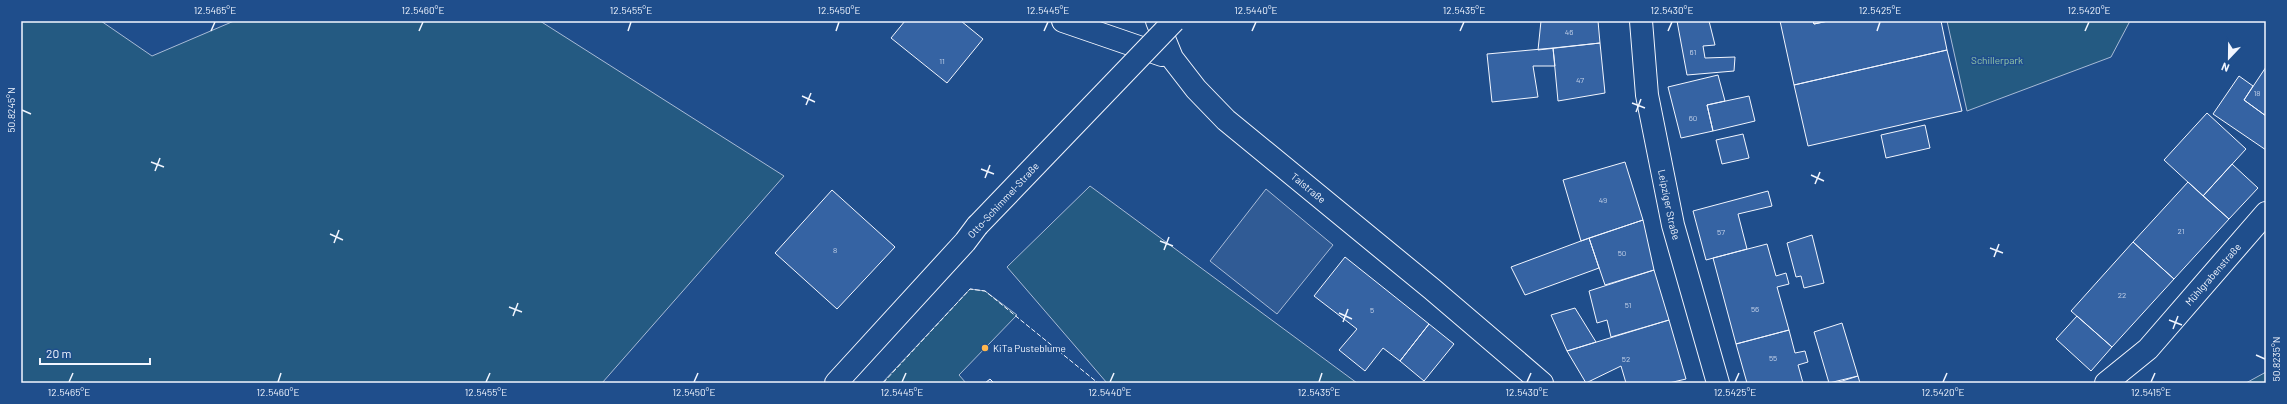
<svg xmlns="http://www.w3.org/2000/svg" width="2287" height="404" font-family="Barlow,sans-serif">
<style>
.green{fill:#245a82;stroke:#a8bbd7}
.parking{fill:#305b95;stroke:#a8bbd7}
.building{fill:#3563a3;stroke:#f2f6ff}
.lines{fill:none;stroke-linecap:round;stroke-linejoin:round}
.street-casing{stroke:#f2f6ff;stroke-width:24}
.secondary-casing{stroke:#f2f6ff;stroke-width:24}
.street{stroke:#1f4e8c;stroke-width:22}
.secondary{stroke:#1f4e8c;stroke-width:22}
.street-bridge-casing{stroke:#f2f6ff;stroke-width:24;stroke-linecap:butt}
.street-bridge{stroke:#1f4e8c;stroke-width:22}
.fence{stroke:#f2f6ff;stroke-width:1;stroke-dasharray:5 2;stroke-linecap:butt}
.ticks{fill:none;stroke:#f2f6ff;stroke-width:1.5}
.poi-dot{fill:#ffb74d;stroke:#1f4e8c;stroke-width:1.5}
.labels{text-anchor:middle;stroke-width:3;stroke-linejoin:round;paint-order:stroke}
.number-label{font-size:8px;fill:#c3d1e8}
.park-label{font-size:10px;fill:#97c8a6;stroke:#1f4e8c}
.street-label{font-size:10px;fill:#f2f6ff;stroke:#1f4e8c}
.poi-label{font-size:10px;fill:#f2f6ff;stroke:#1f4e8c;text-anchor:start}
.neatline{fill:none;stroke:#f2f6ff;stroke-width:1.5}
.ticks-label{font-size:10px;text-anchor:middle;fill:#f2f6ff}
</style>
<rect width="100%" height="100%" fill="#1f4e8c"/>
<path class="green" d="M21,21H101L152,56L234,21H540L784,176L602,383H21Z
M1947,21H2130L2111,57L1967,111Z
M1090,186L1357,383H1107L1007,267Z
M970,289L985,291L1017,315L959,375L966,383H884L883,382Z
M2266,372V383H2246Z"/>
<path class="parking" d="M1266,189L1333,245L1277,314L1210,261Z"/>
<path class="building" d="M905,21H961L983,39L947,83L891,38Z
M1541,21H1598L1600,43L1538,50Z
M1677,21H1709L1715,45L1703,46L1705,58L1735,57L1734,71L1687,75Z
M1780,21H1813L1814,24L1828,21H1941L1947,50L1794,85Z
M1813,21H1828L1814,24Z
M1600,43L1605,93L1558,101L1553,48Z
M1553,48L1555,66H1533L1538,97L1492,102L1487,54Z
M1947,50L1962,111L1808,146L1794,85Z
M2266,67V116L2244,100Z
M1718,75L1725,101L1707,105L1713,131L1681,138L1668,87Z
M2239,76L2253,86L2244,100L2266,116V150L2213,114Z
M1749,96L1755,121L1713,131L1707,105Z
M2207,113L2246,149L2203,196L2164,160Z
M1925,125L1930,148L1886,158L1881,135Z
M1743,134L1749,158L1722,164L1716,140Z
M1625,162L1643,220L1581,241L1563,180Z
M2232,164L2258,188L2229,219L2203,196Z
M2188,182L2229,219L2174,279L2133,242Z
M832,190L895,247L837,309L775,253Z
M1768,191L1772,206L1738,214L1747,249L1706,260L1693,211Z
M1643,220L1654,270L1605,285L1589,238Z
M1812,235L1824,283L1804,288L1801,276L1796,277L1787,243Z
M1589,238L1599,268L1525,295L1511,267Z
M2133,242L2174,279L2112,347L2071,311Z
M1767,244L1776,276L1786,273L1789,284L1777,287L1789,330L1736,344L1713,258Z
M1345,257L1429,324L1400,361L1383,348L1365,371L1339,350L1357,329L1314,296Z
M1654,270L1669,320L1611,337L1607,320L1597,323L1589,291Z
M1575,308L1596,342L1567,351L1551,315Z
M2077,316L2112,347L2091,371L2056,339Z
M1669,320L1686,379L1669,383H1626L1621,366L1586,383L1567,351Z
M1842,323L1858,376L1829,383L1814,332Z
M1429,324L1454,344L1424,381L1400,361Z
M1789,330L1795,353L1805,351L1808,362L1798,365L1803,383H1747L1736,344Z
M1858,376L1860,383H1836Z
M990,379L994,383H985Z"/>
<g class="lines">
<defs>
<g id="street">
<path d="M1063,21L1162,55"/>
<path id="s1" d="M1641,21L1647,95L1673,225L1718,383"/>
<path d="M836,383L965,242L977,226"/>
<path id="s2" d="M2106,383L2148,349L2266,213"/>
</g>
<g id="secondary">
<path id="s3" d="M1157,21L1172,58L1196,89L1226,120L1432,289L1542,383"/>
</g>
</defs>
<use href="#street" class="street-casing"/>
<use href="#secondary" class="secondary-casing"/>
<use href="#street" class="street"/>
<use href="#secondary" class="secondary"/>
<defs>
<path id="street-bridge" d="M977,226L1174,21"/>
</defs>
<use href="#street-bridge" class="street-bridge-casing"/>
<use href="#street-bridge" class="street-bridge"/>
<path class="fence" d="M883,383L970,289L985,291L1098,383"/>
</g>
<path class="ticks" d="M211,31L215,22M419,31L423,22M628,31L631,22M836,31L839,22M1044,31L1048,22M1252,31L1256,22M1460,31L1464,22M1668,31L1672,22M1877,31L1880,22M2085,31L2089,22M802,96L815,102M1632,103L1645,108M806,105L811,93M22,110L31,114M1636,112L1641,99M151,162L164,167M981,169L994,174M155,171L160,158M1811,175L1824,181M985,178L990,165M1815,184L1820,172M330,234L343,240M1160,241L1173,246M334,243L339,230M1990,248L2003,253M1164,250L1169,237M1994,257L1999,244M509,307L522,312M1339,313L1352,319M513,316L518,303M2169,320L2182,325M1343,322L1348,309M2173,329L2178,316M2256,355L2265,359M69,382L73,373M278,382L281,373M486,382L490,373M694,382L698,373M902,382L906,373M1110,382L1114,373M1319,382L1322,373M1527,382L1531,373M1735,382L1739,373M1943,382L1947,373M2151,382L2155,373"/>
<circle class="poi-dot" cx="985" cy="348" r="4"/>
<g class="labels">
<g class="number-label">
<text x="1569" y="35">46</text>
<text x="1693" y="55">61</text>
<text x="942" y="64">11</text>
<text x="1580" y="83">47</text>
<text x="2257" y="96">18</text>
<text x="1693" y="121">60</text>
<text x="1603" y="203">49</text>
<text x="2181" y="234">21</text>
<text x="1721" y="235">57</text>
<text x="835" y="253">8</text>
<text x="1622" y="256">50</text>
<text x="2122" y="298">22</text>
<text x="1628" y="308">51</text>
<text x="1755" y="312">56</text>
<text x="1372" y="313">5</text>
<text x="1773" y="361">55</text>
<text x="1626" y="362">52</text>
</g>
<g class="park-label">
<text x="1997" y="64">Schillerpark</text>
</g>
<g class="street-label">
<text dy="4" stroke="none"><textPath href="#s3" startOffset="229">Talstraße</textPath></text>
<text transform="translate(1003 200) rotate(-47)" y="4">Otto-Schimmel-Straße</text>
<text dy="4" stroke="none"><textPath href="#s1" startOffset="186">Leipziger Straße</textPath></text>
<text dy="4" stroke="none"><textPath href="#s2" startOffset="153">Mühlgrabenstraße</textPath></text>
</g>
<g class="poi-label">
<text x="993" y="352">KiTa Pusteblume</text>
</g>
</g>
<rect width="2287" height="404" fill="none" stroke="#1f4e8c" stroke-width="44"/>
<g transform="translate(2229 58) rotate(202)" stroke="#1f4e8c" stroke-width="3" paint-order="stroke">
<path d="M0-3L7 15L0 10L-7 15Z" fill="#f2f6ff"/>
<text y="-6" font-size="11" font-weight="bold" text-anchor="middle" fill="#f2f6ff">N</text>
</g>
<path d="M40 358v6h110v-6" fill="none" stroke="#f2f6ff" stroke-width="2"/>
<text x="46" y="358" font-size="12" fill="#f2f6ff" stroke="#1f4e8c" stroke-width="3" paint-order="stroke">20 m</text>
<rect x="22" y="22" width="2243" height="360" class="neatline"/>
<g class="ticks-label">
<text x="215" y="14">12.5465°E</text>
<text x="423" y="14">12.5460°E</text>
<text x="631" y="14">12.5455°E</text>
<text x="839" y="14">12.5450°E</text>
<text x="1048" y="14">12.5445°E</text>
<text x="1256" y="14">12.5440°E</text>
<text x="1464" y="14">12.5435°E</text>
<text x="1672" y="14">12.5430°E</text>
<text x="1880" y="14">12.5425°E</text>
<text x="2089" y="14">12.5420°E</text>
<text transform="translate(11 110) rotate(-90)" y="4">50.8245°N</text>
<text transform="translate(2276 359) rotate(-90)" y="4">50.8235°N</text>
<text x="69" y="396">12.5465°E</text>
<text x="278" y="396">12.5460°E</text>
<text x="486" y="396">12.5455°E</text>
<text x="694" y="396">12.5450°E</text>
<text x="902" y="396">12.5445°E</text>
<text x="1110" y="396">12.5440°E</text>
<text x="1319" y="396">12.5435°E</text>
<text x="1527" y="396">12.5430°E</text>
<text x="1735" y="396">12.5425°E</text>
<text x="1943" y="396">12.5420°E</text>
<text x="2151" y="396">12.5415°E</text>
</g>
</svg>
